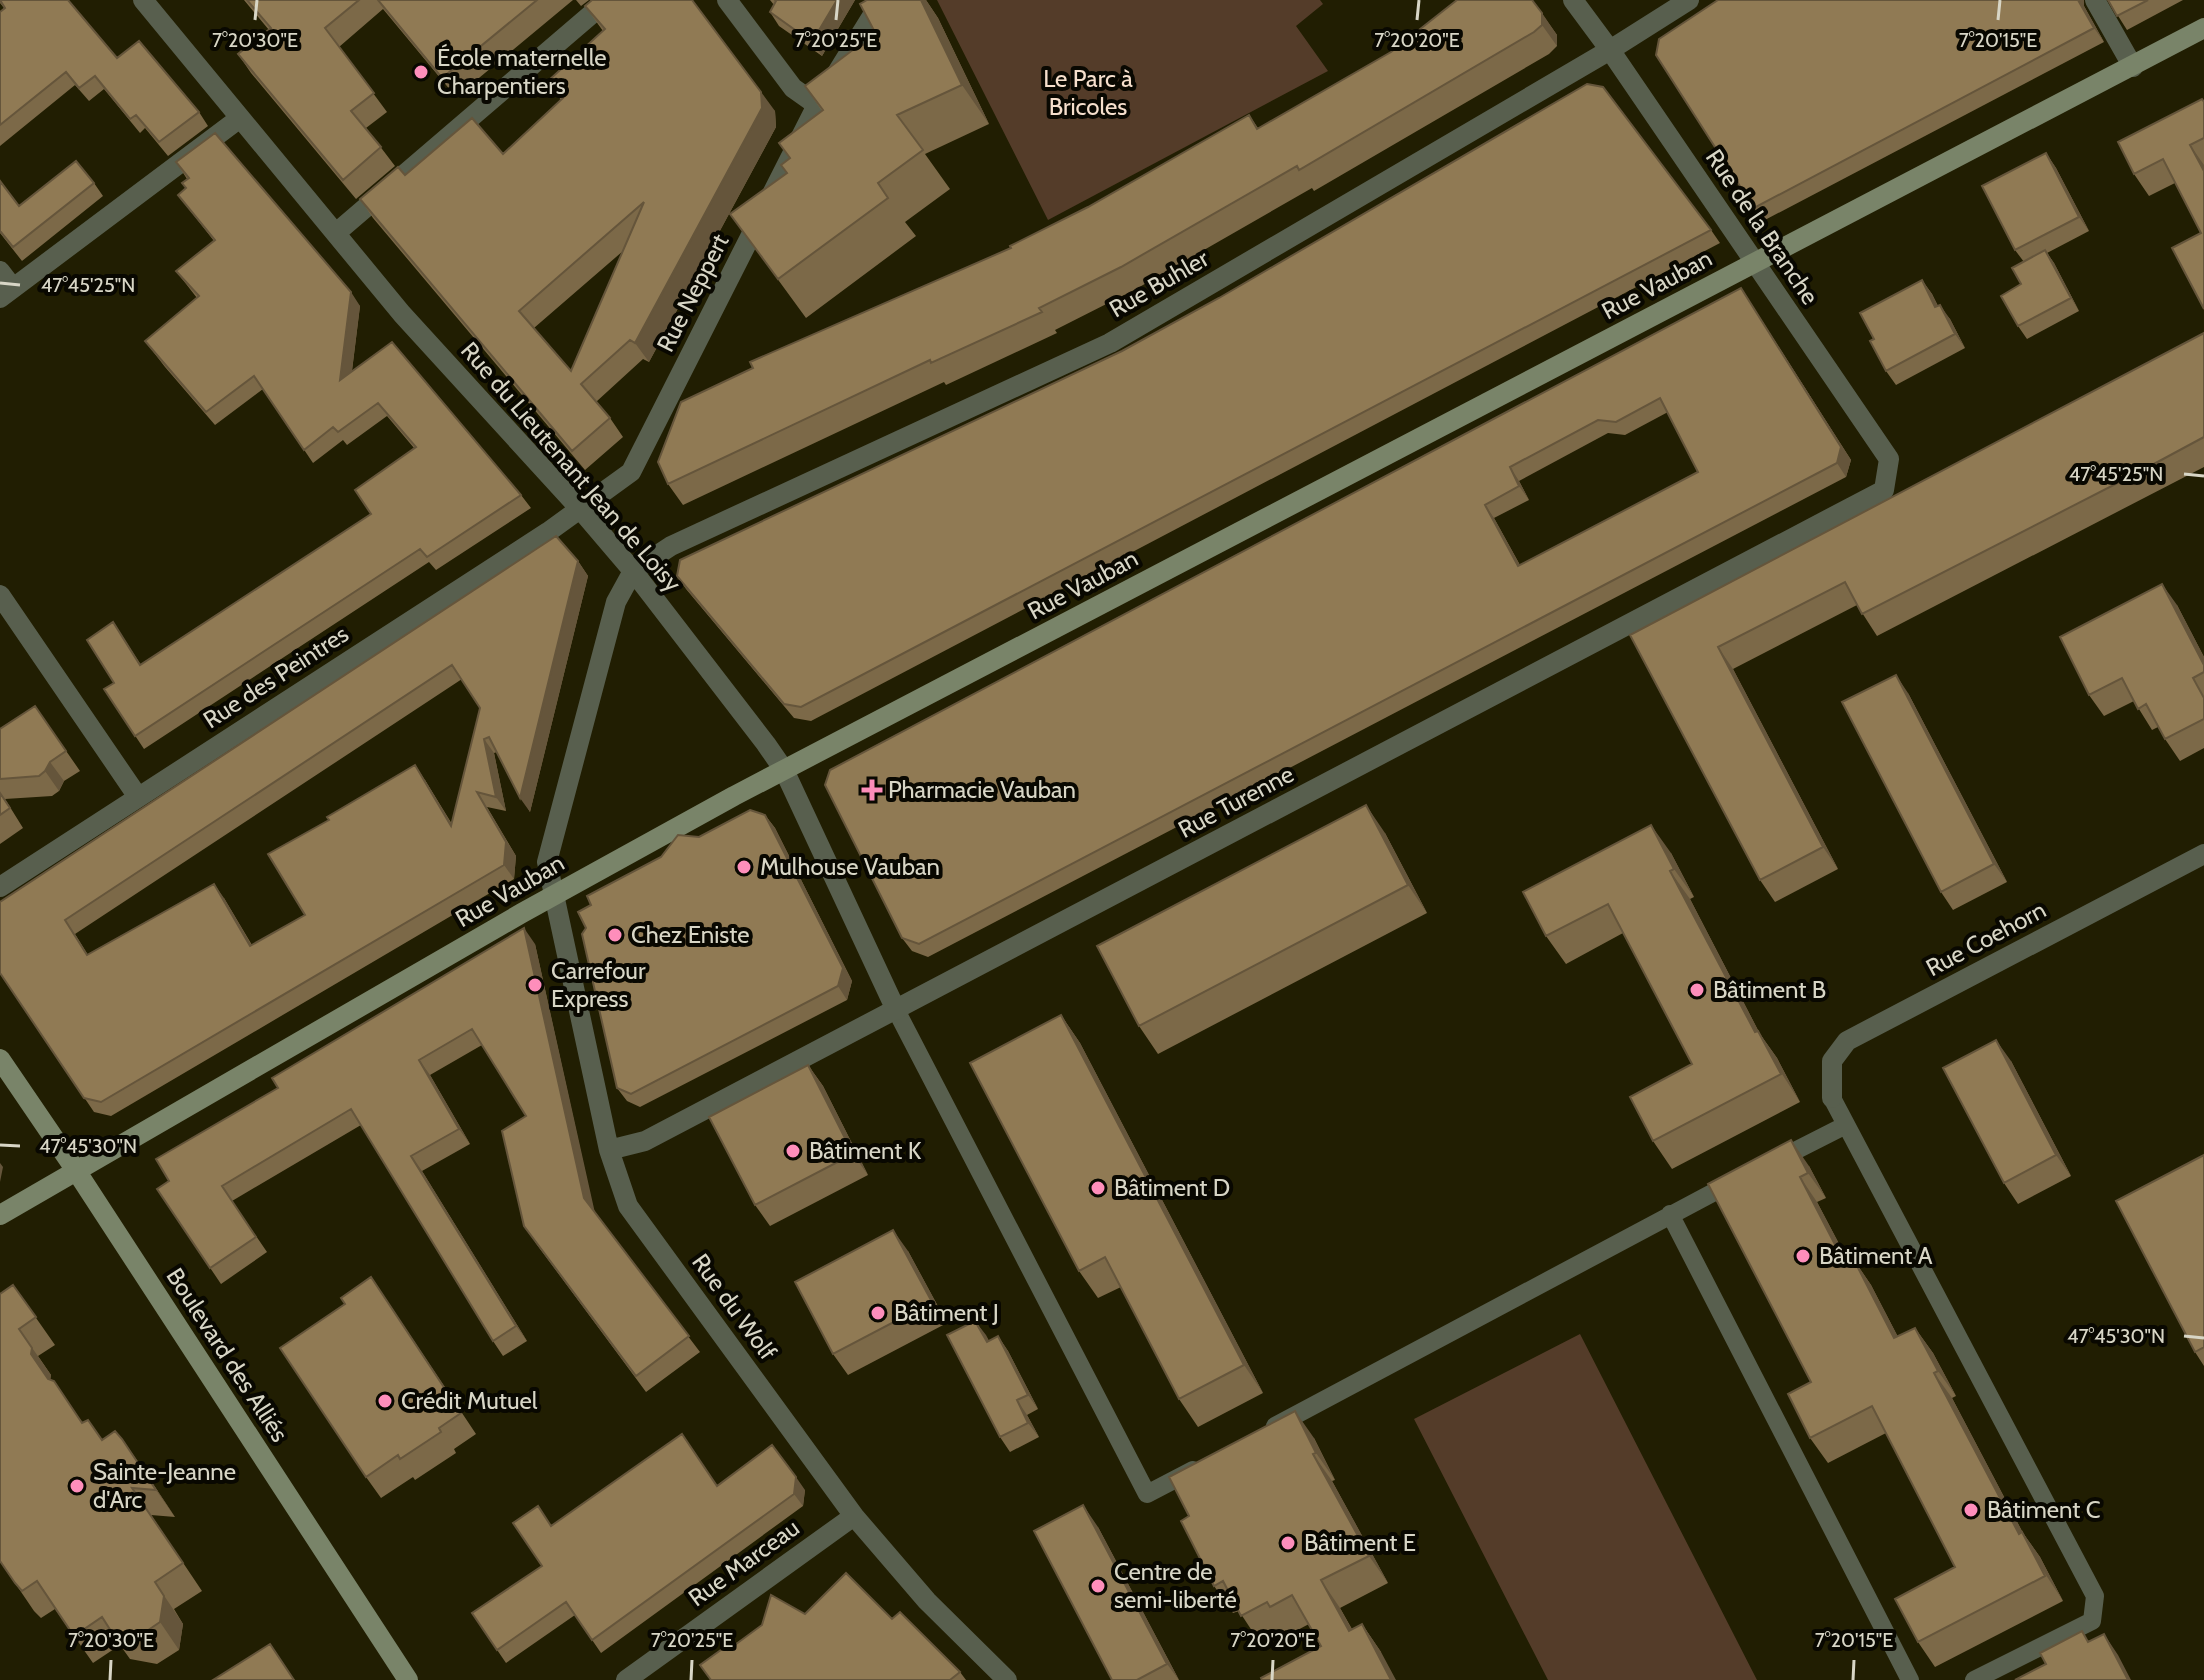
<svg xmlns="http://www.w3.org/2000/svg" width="2204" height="1680" font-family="Cabin,sans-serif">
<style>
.green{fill:#543c29}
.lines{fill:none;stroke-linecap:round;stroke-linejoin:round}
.service{stroke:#585f4e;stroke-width:18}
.minor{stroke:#585f4e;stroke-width:20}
.secondary{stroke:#798469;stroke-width:20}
.wall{fill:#7c6948;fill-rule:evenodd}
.shaded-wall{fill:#65553b}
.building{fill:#907a54;stroke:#65553b;stroke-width:2;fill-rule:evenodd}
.ticks{fill:none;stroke:#d8d6c6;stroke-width:3}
.poi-dot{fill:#fe8ebb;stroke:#090801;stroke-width:3}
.labels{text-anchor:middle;stroke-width:8;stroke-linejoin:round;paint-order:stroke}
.poi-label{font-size:24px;fill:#d8d6c6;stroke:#090801;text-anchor:start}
.park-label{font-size:24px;fill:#f6dfcc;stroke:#090801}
.street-label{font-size:24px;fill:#d8d6c6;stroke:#090801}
.ticks-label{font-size:20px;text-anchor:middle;fill:#d8d6c6;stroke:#090801;stroke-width:8;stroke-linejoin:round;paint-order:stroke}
</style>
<rect width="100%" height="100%" fill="#211e02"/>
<path class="green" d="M937,0H1320L1323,4L1296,26L1328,71L1048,220Z
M1580,1334L1757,1680H1548L1414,1419Z"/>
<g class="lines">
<path class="service" d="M896,1010L1147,1494L1193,1470
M1832,1098L2095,1596L2092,1621L1974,1680
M1777,1160L1846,1125
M1670,1214L1910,1680
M1275,1426L1733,1182"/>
<path class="minor" d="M143,0L402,314L581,510L633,571L766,744L784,770L896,1010
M727,0L793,88L817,105
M2095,0L2133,67
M336,233L608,0
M0,271L13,288
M0,298L240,118
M0,595L138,797
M0,887L548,532L631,472L817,105L882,0
M1832,1098V1061L1847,1041L2204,854
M609,1150L645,1141L1884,490L1889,459L1610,50L1573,0
M626,1680L854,1516
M1007,1680L927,1601L854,1516L628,1206L609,1150L547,862L616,602L633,571L671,546L1110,343L1610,50L1689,0"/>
<path class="secondary" d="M0,1059L77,1172L408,1680
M0,1215L522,913L734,796L2204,28"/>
</g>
<path class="wall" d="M0,0L117,58L199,112L208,126L168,156L145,128L140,133L104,89L89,101L75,85L0,146V12L4,8L0,3Z
M244,0H573L456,97L383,9L339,47L387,112L366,128L395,166L356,199L251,73L238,54L269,30Z
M576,0H589L581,6Z
M770,0H855L822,56L779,26L770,12L774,5Z
M921,0H926L938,18L989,124L925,154L950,189L905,222L916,236L806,318L730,214L787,173L790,158L822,111L805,86L878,38Z
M1532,0L1557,35V46L1549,54L1314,191L1312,188L1136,289L1055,330L1057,333L946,385L944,382L683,505L668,484L1011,248L1088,207L1249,115L1258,128Z
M1718,0H2084V6L2104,42L1763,221L1754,208Z
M2108,0H2183L2127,30Z
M585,6L775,111L776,127L649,362L643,359L596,402L610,418L623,437L585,470L373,218L360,199L405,175L503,154L561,100L548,81L603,31ZM623,251L571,371L534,328Z
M2204,102V309L2201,233L2175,183L2149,196L2134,174Z
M2046,153L2056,168L2089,231L2047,253L2054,263L2079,311L2027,339L2018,326L2024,262L2015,250Z
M176,162L360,306L352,371L521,495L531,508L436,570L429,562L144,749L104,689L114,683L113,622L141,665L371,514L414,448L387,416L347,445L343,440L313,463L263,389L215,425L165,367L145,341L197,298L176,271L214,241L178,195L186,188L187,179Z
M0,181L19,206L94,183L103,196L22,261L0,233Z
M1711,230L1720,243L811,721L794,718L686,589L677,576Z
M1922,280L1932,294L1938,306L1950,319L1965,348L1896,385L1886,371L1874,339Z
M1741,288L1851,460L1846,477L928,957L912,951L902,938ZM1668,412L1698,472L1520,565L1494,518L1529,500L1519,481L1608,433L1625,435Z
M2204,333V467L1877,636L1857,605L1733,669L1838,869L1775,902L1760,880L1630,635Z
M578,561L588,576L530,812L497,752L494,753L506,811L487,807L516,856L514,879L111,1116L94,1112L0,973V902ZM462,679L480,708L452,824L425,780L305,915L252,945L224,898L88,955L75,934Z
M2177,605L2204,657V748L2180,761L2165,739L2158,727L2152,730L2134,701L2104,716L2089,695Z
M1908,693L2007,882L1953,910L1941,892Z
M35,706L80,771L64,781L59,791L52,796L5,799L23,828L0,844V729Z
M765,815L775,828L852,981L847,1000L640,1107L627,1101L617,1088L586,928L591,905L699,837Z
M1385,833L1427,913L1158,1054L1139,1026Z
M1671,853L1694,897L1690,899L1760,1034L1777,1058L1800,1102L1672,1169L1653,1141L1692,1064L1623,933L1566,964L1546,936Z
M535,944L594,1212L700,1352L646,1392L535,1242L526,1116L482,1045L430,1075L470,1144L422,1171L527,1341L503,1356L493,1341L361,1125L232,1201L267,1252L221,1284L157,1189Z
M1061,1015L1080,1043L1263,1393L1198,1427L1179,1399L1121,1287L1098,1298L1079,1271Z
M2011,1061L2071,1176L2018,1204L2004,1183Z
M808,1065L823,1086L868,1175L770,1226L755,1205Z
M2204,1155V1366L2195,1352Z
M1809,1166L1826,1198L1817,1202L1849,1263L1854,1260L1871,1285L1898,1337L1915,1328L1933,1353L1956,1396L1952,1398L2023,1533L2040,1557L2063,1601L1935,1667L1918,1642L1955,1567L1886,1433L1828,1463L1810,1438L1811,1382L1708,1184Z
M908,1251L947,1323L848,1375L833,1354Z
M13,1285L55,1345L38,1356L51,1375L50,1380L83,1423L102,1439L141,1466L175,1517L151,1515L202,1591L174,1609L183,1624L179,1650L157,1664L130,1659L120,1645L93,1663L55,1609L41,1618L34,1611L15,1583Z
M386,1299L476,1434L454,1449L456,1453L415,1480L413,1477L381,1498L366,1477Z
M975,1321L989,1341L998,1336L1008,1351L1038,1409L1027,1415L1039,1437L1010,1452L1000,1437Z
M1314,1438L1335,1480L1332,1481L1388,1583L1340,1608L1352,1629L1362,1624L1381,1652L1321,1646L1309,1624L1290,1634L1286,1630L1260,1643L1239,1611L1233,1613L1214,1586Z
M717,1486L805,1490L803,1506L601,1653L575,1615L506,1663L472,1613L542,1566L551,1525Z
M1098,1527L1179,1680H1112Z
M805,1614L892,1619L960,1672L966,1680H711L728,1650Z"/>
<path class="shaded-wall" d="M837,0H855L822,56L812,42Z
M921,0H926L938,18L989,124L962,85Z
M2078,0H2084V6L2104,42L2094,28Z
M1542,13L1557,35V46L1542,25Z
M761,92L775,111L776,127L649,362L635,343Z
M2190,145L2204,165V171Z
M2046,153L2056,168L2089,231L2079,217Z
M2045,250L2054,263L2079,311L2071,298Z
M1922,280L1932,294L1946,322L1935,307Z
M1741,288L1851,460L1846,477L1837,463Z
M351,292L360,306L349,394L340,380Z
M1940,305L1950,319L1965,348L1955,334Z
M1510,467L1519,481L1529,500L1519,486Z
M1485,505L1494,518L1528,580L1518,566Z
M578,561L588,576L530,812L520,798Z
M2162,584L2177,605L2204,657V665Z
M1718,647L1733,669L1838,869L1823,847Z
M1896,675L1908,693L2007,882L1994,864Z
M484,739L494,753L506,811L496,797Z
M50,762L64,781L59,791L45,771Z
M415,765L425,780L461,840L451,826Z
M477,792L516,856L514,879L504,865Z
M1366,805L1385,833L1427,913L1408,885Z
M765,815L775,828L852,981L847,1000L838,986Z
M1651,825L1671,853L1694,897L1674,869Z
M1670,871L1690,899L1760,1034L1777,1058L1800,1102L1755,1032Z
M214,884L224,898L260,960L250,946Z
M524,928L535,944L595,1213L584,1198Z
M1061,1015L1080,1043L1263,1393L1244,1365Z
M1996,1040L2011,1061L2071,1176L2056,1155Z
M419,1060L430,1075L470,1144L459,1129Z
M808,1065L823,1086L868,1175L853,1154Z
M1791,1140L1809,1166L1826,1198L1808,1173Z
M411,1156L422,1171L527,1341L516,1326Z
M0,1163L3,1167L0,1182Z
M1800,1177L1817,1202L1863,1289L1845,1264Z
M893,1230L908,1251L947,1323L932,1302Z
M1854,1260L1871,1285L1912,1364L1894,1338Z
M975,1321L986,1335L997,1356L987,1342Z
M1915,1328L1933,1353L1956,1396L1938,1371Z
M19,1329L51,1375L50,1382L31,1354Z
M998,1336L1008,1351L1038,1409L1028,1395Z
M1934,1373L1952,1398L2023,1533L2040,1557L2063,1601L2019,1534Z
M1017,1400L1027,1415L1039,1437L1028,1423Z
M1295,1411L1314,1438L1335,1480L1316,1453Z
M122,1439L141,1466L175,1517L156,1490Z
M1313,1454L1332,1481L1388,1583L1369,1556Z
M796,1477L805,1490L803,1506L794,1494Z
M1083,1505L1098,1527L1179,1680L1167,1664Z
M1321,1580L1340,1608L1368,1659L1349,1631Z
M155,1582L183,1624L179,1650L160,1622Z
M1362,1624L1381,1652L1396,1680H1391Z
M2104,1634L2118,1655L2131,1680H2128Z"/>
<path class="building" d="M0,0H68L117,58L139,41L199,112L159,142L136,115L130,119L95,76L79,88L66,72L0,125V12L5,8Z
M247,0H359L325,28L374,93L351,111L381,147L343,180L238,54L271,28Z
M378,0H537L442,78Z
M592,0H692L761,92L762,108L635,343L630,340L581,384L610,418L572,451L360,199L398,167L405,175L472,118L503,154L563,98L548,81L605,29L585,6ZM644,202L571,371L519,311Z
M775,0H837L812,42L770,12L776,1Z
M867,0H921L962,85L897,115L923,150L878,183L888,198L778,279L730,214L787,173L781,165L790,158L779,143L823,110L805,86L854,49L878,38L860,4Z
M1457,0H1532L1542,13V25L1534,32L1299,170L1297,166L1121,267L1039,308L1042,312L931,363L930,360L668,484L658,462L681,402L753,368L750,362L1011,248L1010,246L1088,207L1249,115L1257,129L1391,52Z
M1718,0H2078L2094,28L1754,208L1656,55L1659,39Z
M2108,0H2148L2117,16Z
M1587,84L1603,87L1711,230L801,707L784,704L677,576L680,560L1122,351L1219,298Z
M2202,99L2204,102V138L2190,145L2204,171V309L2172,248L2201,233L2163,159L2134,174L2118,142Z
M215,133L351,292L340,380L392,342L521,495L427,557L420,549L135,736L104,689L114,683L87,640L113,622L140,665L371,514L355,490L416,447L378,403L338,432L333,427L304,450L254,376L206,412L145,341L199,296L176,271L215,240L178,195L186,188L182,183L189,178L176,162Z
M2046,153L2079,217L2015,250L1982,186Z
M76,161L94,183L13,247L0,231V181L19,206Z
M2045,250L2071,298L2018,326L2001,296L2021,284L2012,268Z
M1922,280L1935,307L1940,305L1955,334L1886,371L1870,341L1874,339L1860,313Z
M1741,288L1841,447L1837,463L919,944L902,938L825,785L830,770ZM1660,398L1698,472L1518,566L1485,505L1519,486L1510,467L1598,420L1616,422Z
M2204,333V437L2139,472L1862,614L1845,582L1718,647L1823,847L1760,880L1630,635Z
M556,536L578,561L520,798L489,737L484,739L496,797L477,792L506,842L504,865L101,1102L84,1098L0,973V902ZM452,665L480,708L451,826L415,765L327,817L329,820L268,854L305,915L250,946L214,884L87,955L65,920Z
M2162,584L2204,665V672L2193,678L2204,698V719L2165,739L2146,704L2138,709L2122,678L2089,695L2060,637Z
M1896,675L1994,864L1941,892L1842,702Z
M35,706L66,751L50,762L45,771L39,776L0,779V729Z
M0,793L10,808L0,815Z
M1366,805L1408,885L1139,1026L1097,946Z
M750,810L765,815L843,968L838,986L631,1094L617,1088L582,934L586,928L578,912L591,905L587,896L661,857L678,835L699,837Z
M1651,825L1674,869L1670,871L1755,1032L1758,1031L1781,1074L1653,1141L1630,1097L1692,1064L1608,904L1546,936L1523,892Z
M524,928L584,1198L689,1336L636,1376L524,1226L502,1131L526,1116L472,1029L419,1060L459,1129L411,1156L516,1326L493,1341L351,1109L222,1186L256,1237L210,1268L157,1189L169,1181L156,1159L278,1088L272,1078Z
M1061,1015L1244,1365L1179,1399L1105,1257L1079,1271L970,1063Z
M1996,1040L2056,1155L2004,1183L1943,1068Z
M808,1065L853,1154L755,1205L709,1117Z
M1791,1140L1808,1173L1800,1177L1845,1264L1854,1260L1894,1338L1915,1328L1938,1371L1934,1373L2019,1534L2022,1532L2045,1576L1918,1642L1895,1599L1955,1567L1872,1406L1810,1438L1788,1394L1811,1382L1708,1184Z
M2204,1155V1347L2195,1352L2116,1201Z
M893,1230L932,1302L833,1354L795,1282Z
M371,1277L461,1413L439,1428L441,1432L400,1459L398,1455L366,1477L280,1348L345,1304L341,1298Z
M13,1285L36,1317L19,1329L32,1348L31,1354L48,1379L54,1381L82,1423L88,1420L102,1440L115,1431L122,1439L156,1490L132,1488L183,1563L155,1582L164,1596L160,1622L138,1637L111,1631L102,1617L74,1636L37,1581L22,1591L15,1583L0,1561V1294Z
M975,1321L987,1342L998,1336L1028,1395L1017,1400L1028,1423L1000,1437L947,1335Z
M1295,1411L1316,1453L1313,1454L1369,1556L1321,1580L1349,1631L1362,1624L1391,1680H1262L1261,1678L1321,1646L1292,1595L1270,1607L1267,1602L1241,1616L1223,1581L1214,1586L1181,1521L1189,1516L1169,1477Z
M682,1434L717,1486L772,1445L796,1477L794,1494L592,1640L566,1602L497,1650L472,1613L542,1566L513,1523L538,1506L551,1526Z
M1083,1505L1167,1664L1137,1680H1112L1034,1531Z
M846,1573L892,1619L900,1612L960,1672L950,1680H711L700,1665L725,1647L728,1650L762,1625L771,1595L805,1614Z
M2082,1631L2088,1642L2104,1634L2128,1680H2015L2046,1664L2040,1653Z
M270,1644L294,1680H213Z"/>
<path class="ticks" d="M255,20L257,0M836,20L838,0M1417,20L1419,0M1998,20L2000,0M0,283L20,285M2184,474L2204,476M0,1145L20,1146M2184,1336L2204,1338M110,1680L111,1660M691,1680L692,1660M1272,1680L1273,1660M1853,1680L1854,1660"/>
<g class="poi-dot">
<circle cx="421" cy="72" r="8"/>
<path d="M868 778h8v8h8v8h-8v8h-8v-8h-8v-8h8z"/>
<circle cx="744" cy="867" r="8"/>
<circle cx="615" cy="935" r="8"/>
<circle cx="535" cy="985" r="8"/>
<circle cx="1697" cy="990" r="8"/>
<circle cx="793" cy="1151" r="8"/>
<circle cx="1098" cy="1188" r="8"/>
<circle cx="1803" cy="1256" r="8"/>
<circle cx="878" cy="1313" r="8"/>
<circle cx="385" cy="1401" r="8"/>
<circle cx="77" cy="1486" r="8"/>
<circle cx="1971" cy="1510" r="8"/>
<circle cx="1288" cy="1543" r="8"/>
<circle cx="1098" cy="1586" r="8"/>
</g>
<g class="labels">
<g class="poi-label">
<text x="437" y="66">École maternelle<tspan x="437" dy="28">Charpentiers</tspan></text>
<text x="888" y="798">Pharmacie Vauban</text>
<text x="760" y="875">Mulhouse Vauban</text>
<text x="631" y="943">Chez Eniste</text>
<text x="551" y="979">Carrefour<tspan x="551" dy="28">Express</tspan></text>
<text x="1713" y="998">Bâtiment B</text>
<text x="809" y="1159">Bâtiment K</text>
<text x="1114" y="1196">Bâtiment D</text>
<text x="1819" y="1264">Bâtiment A</text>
<text x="894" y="1321">Bâtiment J</text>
<text x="401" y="1409">Crédit Mutuel</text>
<text x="93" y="1480">Sainte-Jeanne<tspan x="93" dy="28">d'Arc</tspan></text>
<text x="1987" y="1518">Bâtiment C</text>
<text x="1304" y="1551">Bâtiment E</text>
<text x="1114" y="1580">Centre de<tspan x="1114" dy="28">semi-liberté</tspan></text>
</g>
<g class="park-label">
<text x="1088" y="87">Le Parc à<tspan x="1088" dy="28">Bricoles</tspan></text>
</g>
<g class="street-label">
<text transform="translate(1762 227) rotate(56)" y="8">Rue de la Branche</text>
<text transform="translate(1159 284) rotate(-30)" y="8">Rue Buhler</text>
<text transform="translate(1657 285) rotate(-28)" y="8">Rue Vauban</text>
<text transform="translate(693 293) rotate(-63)" y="8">Rue Neppert</text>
<text transform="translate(571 467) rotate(49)" y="8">Rue du Lieutenant Jean de Loisy</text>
<text transform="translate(1083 585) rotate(-28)" y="8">Rue Vauban</text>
<text transform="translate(276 677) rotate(-33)" y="8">Rue des Peintres</text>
<text transform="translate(1236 802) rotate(-28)" y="8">Rue Turenne</text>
<text transform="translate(510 891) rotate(-30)" y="8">Rue Vauban</text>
<text transform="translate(1986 939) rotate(-28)" y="8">Rue Coehorn</text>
<text transform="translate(734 1307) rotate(54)" y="8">Rue du Wolf</text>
<text transform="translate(227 1355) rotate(57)" y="8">Boulevard des Alliés</text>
<text transform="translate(744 1563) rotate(-36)" y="8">Rue Marceau</text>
</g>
</g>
<g class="ticks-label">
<text x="255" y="47">7°20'30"E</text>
<text x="836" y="47">7°20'25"E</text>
<text x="1417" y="47">7°20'20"E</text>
<text x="1998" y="47">7°20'15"E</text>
<text x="88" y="292">47°45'25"N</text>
<text x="2116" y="481">47°45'25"N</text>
<text x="88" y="1153">47°45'30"N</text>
<text x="2116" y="1343">47°45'30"N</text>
<text x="111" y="1647">7°20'30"E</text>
<text x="692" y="1647">7°20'25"E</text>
<text x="1273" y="1647">7°20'20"E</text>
<text x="1854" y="1647">7°20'15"E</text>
</g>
</svg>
